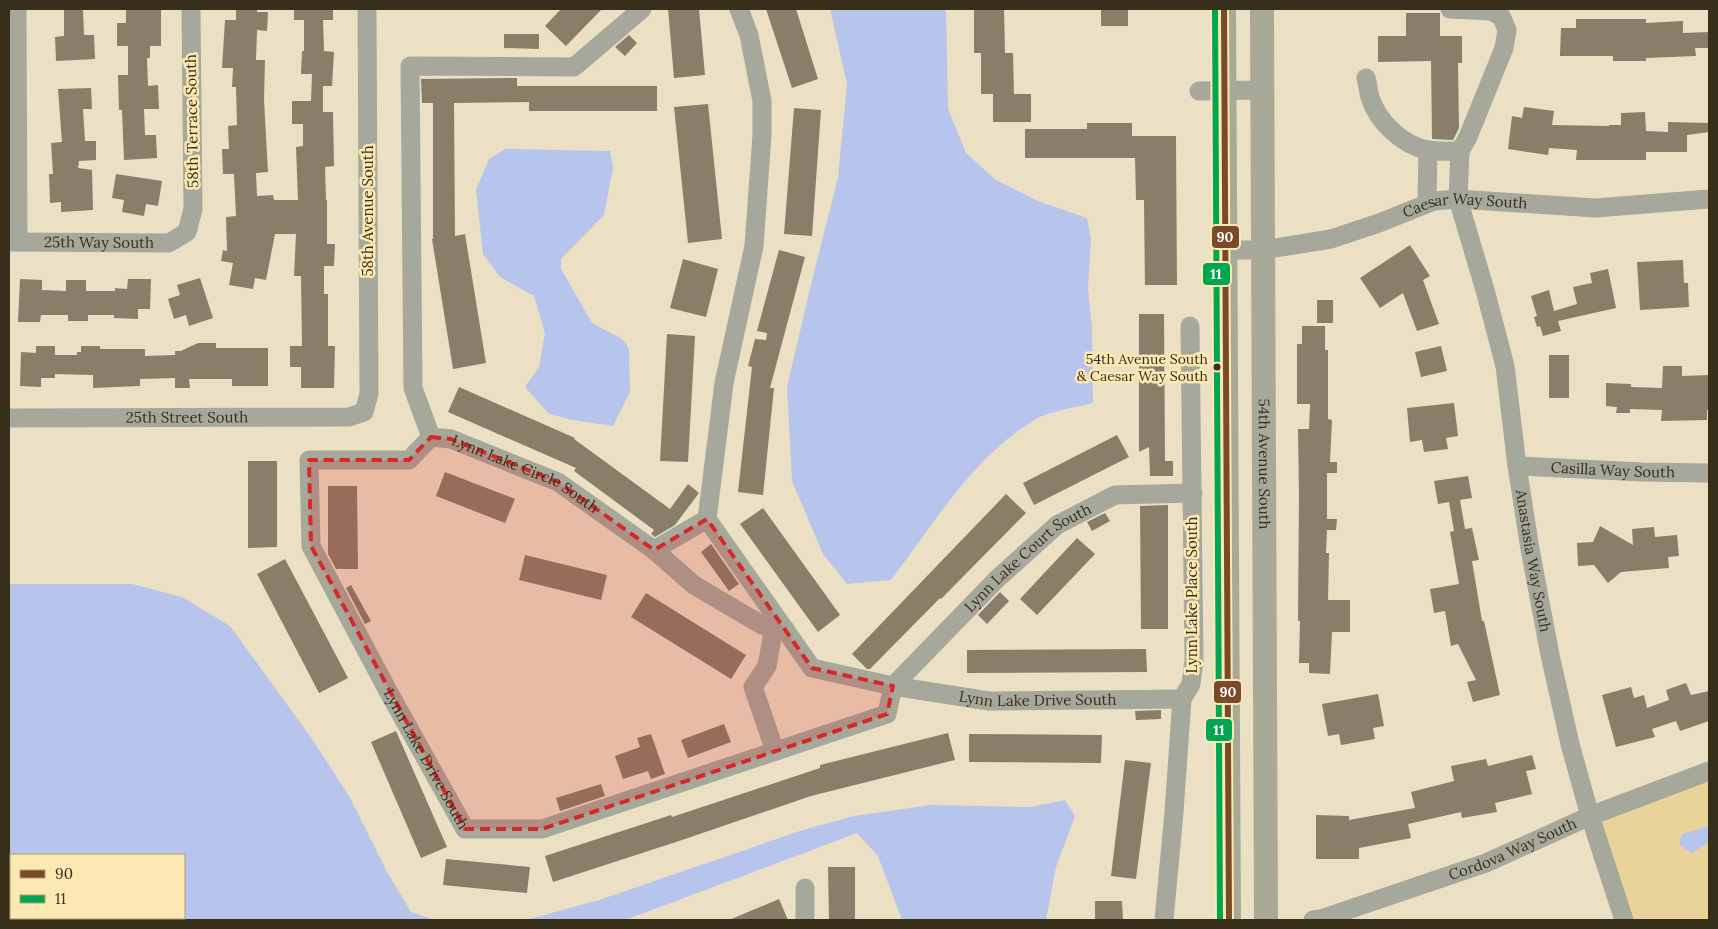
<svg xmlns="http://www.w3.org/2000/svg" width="1718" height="929" font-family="Lora,serif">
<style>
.green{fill:#e9d398}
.water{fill:#b7c4ec;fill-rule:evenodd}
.building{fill:#897e67}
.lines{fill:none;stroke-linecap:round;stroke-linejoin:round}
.minor{stroke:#a5a89b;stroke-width:19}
.major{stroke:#a9a997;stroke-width:24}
.bus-1-casing{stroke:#fce8b3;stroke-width:10}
.bus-2-casing{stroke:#fce8b3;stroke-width:10}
.bus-1{stroke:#7a4b2a;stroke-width:6}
.bus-2{stroke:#00a651;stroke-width:6}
.marked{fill:#d62828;fill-opacity:0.2;stroke:#d62828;stroke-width:4;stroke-dasharray:10 6;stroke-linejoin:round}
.bus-dot{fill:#372f1a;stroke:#fce8b3;stroke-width:2}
.labels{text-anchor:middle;stroke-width:5;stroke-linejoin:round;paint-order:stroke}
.bus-label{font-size:14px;fill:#372f1a;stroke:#fce8b3;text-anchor:end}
.street-label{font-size:15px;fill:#372f1a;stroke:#fce8b3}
.line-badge{stroke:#fce8b3;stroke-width:2}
.badge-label{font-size:14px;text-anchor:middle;font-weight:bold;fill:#fff}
</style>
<rect width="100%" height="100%" fill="#ebe0c4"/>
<path class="green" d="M1709,779V826L1682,834L1691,853L1709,843V920H1633L1600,820Z"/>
<path class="water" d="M830,9H946L948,109L966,153L996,180L1040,202L1087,218L1091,239L1088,289L1092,329L1093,403C1078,407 1051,411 1038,418C973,455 935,523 891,580L847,584L823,554L792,481L787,387L813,276L838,178L847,84Z
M505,149L610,151L613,168L604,215L561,259V269L592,323L622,339L629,349L630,392L613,426L573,420L549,414L525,387L539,367L545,333L534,296L500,277L483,254L476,190L489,159Z
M9,584H132L182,597L230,626L312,739L349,796L387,872L411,912L435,920H9ZM11,855H184V918H11Z
M1065,800L1075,816L1056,867L1046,920H902L878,856L857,833L625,920H526L599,900L803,830L854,816L931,805L1031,807Z
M1709,826V843L1691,853L1679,844L1682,834Z"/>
<path class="building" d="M64,9H83L84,35H94L95,59L56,61L55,37L64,36Z
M126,9H161V46H150V58H147L148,86L158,85L159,109H144L145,135H156L157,158L124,160L122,110H119L118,75H128V46H117V23H126Z
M236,9H257V12H268L267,31L257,30L256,60H265L264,100L268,172L256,173L257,196L273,195L274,200H298L296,147L303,146V124H292V101H311L312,74H301L302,51H304V20H294V9H333V20H323L324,51L334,52L332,86H323V112H333L334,166L325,167L326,200H327V244H335L334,266H324V294H328V346H335L334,388H301V367H290V346H302L301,276H294L296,234H275L266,280L255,278L253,289L229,285L233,263L221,261L223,250L227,251L226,217L236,216L234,174H223L222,149H229L228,126L237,125L236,87H232L233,68H222L225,20H236Z
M561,9H602L566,46L545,26Z
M668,9H699L705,75L674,78Z
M766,9H796L818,79L792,88Z
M974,9H1004L1005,53H1013L1014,94H1031V122H993V94H981V53H974Z
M1101,9H1128V26H1101Z
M1406,13H1440V36H1462V63H1458L1459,128L1453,140L1432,139L1431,61L1378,62V36H1406Z
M1576,19H1646V23L1683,21V33L1709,32V48H1695L1696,56L1646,58V61H1613V56H1560L1561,28H1576Z
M504,34H539V49L504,48Z
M629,35L637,43L625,56L615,47Z
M517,78V86H657V111H529V102L454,103L455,236L465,234L486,363L453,369L432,239H433V103H422L421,79Z
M91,88L92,109H83L85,141H96V160L79,161L78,168L92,170L93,210L61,212V202L50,203L49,174H53L51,143L62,142L58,89Z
M708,104L722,239L688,243L674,107Z
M1524,107L1554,111L1552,125L1609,126V125H1621V113L1645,112L1646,131L1668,132V122L1709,123V132L1687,135V152H1646V160H1576L1577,150L1549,148L1548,155L1508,149L1512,116L1522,118Z
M794,108L821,110L812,236L784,234Z
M1087,123H1132V136H1176L1177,285H1145L1144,200H1136L1135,158H1025V129H1087Z
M116,174L162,181L158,206L146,204L144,216L122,212L124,200L112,198Z
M1410,245L1430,276L1423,280L1439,324L1417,331L1403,293L1380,308L1360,278Z
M779,250L805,257L770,388H774L763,495L738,492L752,367L748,366L755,339L766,340L767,333L757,331Z
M683,259L718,269L706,317L670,308Z
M1683,260L1684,283H1688L1689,307L1640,310L1637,262Z
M1608,269L1616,308L1558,321L1561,331L1543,336L1540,326L1537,327L1534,317L1537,316L1531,296L1549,290L1554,311L1577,304L1573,287L1592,283L1590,273Z
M200,278L213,318L189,326L186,315L174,319L168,299L180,295L177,285Z
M20,279L42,280V290L66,291V280H86V291H115V288L127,289L128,279H151L150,309H138V319L114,318V315H88V321H68V315H41L40,322H18Z
M1317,300H1333V323H1317Z
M1139,314H1164L1165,461H1173V476H1150L1149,447L1139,452Z
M1302,326H1325V350H1328V419L1332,420L1330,462H1337V473H1327V519H1337L1336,530H1327L1326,553H1329L1328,600H1350V632H1332L1330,674L1309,673V663H1299L1300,621H1298L1299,494L1298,429H1309L1310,404H1297V344H1302Z
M667,334L695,336L688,462L660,461Z
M198,343H216V348H268V386H232V379H189L190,388H175V378L140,379V386L93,388V375L55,374V378H41V387L20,386L21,352L36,353V346H55V355H77V352H81V346H100V349H145V356L175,355V351H181Z
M1441,346L1447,371L1421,377L1415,352Z
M1549,355H1569V398H1549Z
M1663,366H1682V376L1709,375V410H1707V420L1661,421L1662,410L1630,409V413H1616L1617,407L1606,406V383L1631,384V387L1662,388Z
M459,387L575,438L574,439L670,509L688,484L699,493L675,525L655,537L651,534L654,530L574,471L576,468L448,412Z
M1454,403L1458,436L1446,438L1448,449L1424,452L1422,440L1410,442L1407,408Z
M1117,435L1129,457L1034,505L1023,483Z
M248,461H277V547L248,548Z
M445,472L515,499L505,523L436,496Z
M1468,476L1472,498L1460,500L1465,529L1472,528L1479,560L1472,561L1482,621H1484L1500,695L1473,702L1467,682L1476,680L1458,644L1451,646L1445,611L1434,613L1430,589L1459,584L1450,532L1454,531L1449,502L1438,504L1434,481Z
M328,486H357L358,569H336L328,554Z
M1006,494L1026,513L941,599L940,598L870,669H867L852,654Z
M1168,505V629H1141L1140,506Z
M763,508L840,615L818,632L740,524Z
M1105,513L1110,521L1092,531L1087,522Z
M1600,526L1633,545L1632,529L1654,527L1655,537L1677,535L1679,556L1668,557L1669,568L1621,572L1608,583L1594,565L1578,566L1577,543L1593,542Z
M1077,538L1095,554L1037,615L1020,599Z
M711,544L739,584L729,591L701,552Z
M525,555L607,575L601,600L519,580Z
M285,559L348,678L319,693L257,574Z
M351,585L371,621L365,624L346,588Z
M1000,592L1009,601L987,624L978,615Z
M646,593L746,655L731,679L631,617Z
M1146,649L1147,672L967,673V650Z
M1686,683L1691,695L1709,691V721L1680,731L1676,721L1652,729L1655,737L1616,747L1602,695L1631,687L1634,698L1644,695L1647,708L1669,700L1666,690Z
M1378,694L1384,726L1373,728L1375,739L1341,745L1339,734L1328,736L1322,704Z
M1161,710V719L1136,720L1135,711Z
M724,724L731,742L688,758L681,740Z
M396,731L447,847L421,858L371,742Z
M948,733L955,760L811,796L679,841L553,882L545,856L671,815L672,817L820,768V765Z
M651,734L665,774L651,779L648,771L623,779L615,756L640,747L637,738Z
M969,734L1102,735L1101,763L969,762Z
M1532,755L1536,769L1526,771L1532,794L1495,803L1497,812L1462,818L1461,812L1408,824L1411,838L1359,848V859H1316V815L1349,816V820L1415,808L1411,792L1454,781L1451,766L1486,759L1488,766Z
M1125,760L1151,763L1136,879L1111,876Z
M601,784L605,796L560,811L556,798Z
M446,859L530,867L527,893L443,885Z
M828,867H855V920H829Z
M779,899L788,920H729Z
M1095,901H1122L1123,920H1095Z"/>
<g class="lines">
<g class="minor">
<path d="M17,9L18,242"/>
<path id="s1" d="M642,9L574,67L410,66L413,388L431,437L451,439L558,482L654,550L707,519L724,383L754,246L762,135V101L749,35L739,9"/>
<path d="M1450,9L1491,11L1501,16L1507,30L1504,48L1468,137L1460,151"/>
<path id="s2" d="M1366,78C1368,84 1368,91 1370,97C1377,121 1403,146 1428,150C1439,152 1450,151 1460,151L1458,199L1485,290L1505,366L1517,466L1530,549L1550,655L1570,744L1590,816L1624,920"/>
<path d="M1199,91L1263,90"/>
<path d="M1427,203L1428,150"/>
<path id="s3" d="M9,242L169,243L187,232L193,209L191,9"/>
<path id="s4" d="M1226,250H1263L1331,239L1379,223L1434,201L1458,199L1595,208L1709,199"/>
<path id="s5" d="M9,418L349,417L364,412L369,394L367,9"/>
<path id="s6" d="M431,437L409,460H309L311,546L388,691L465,829H542L887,714L893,686L989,701L1182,699"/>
<path id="s7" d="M1517,466L1642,472L1709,473"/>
<path id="s8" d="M707,519L812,668L893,686L997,579L1057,525L1115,495L1193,493"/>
<path d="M654,550L694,585L762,625L785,629"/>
<path d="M774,627L767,666L753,687L775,751"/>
<path d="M805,888V920"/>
<path d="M1164,920L1174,812L1182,699L1191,684L1194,661L1190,326"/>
<path id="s9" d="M1313,920L1321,919L1486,863L1590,816L1709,771"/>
</g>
<g class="major">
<path d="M1224,9L1229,920"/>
<path id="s10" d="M1262,9L1266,920"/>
</g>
<defs>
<path id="bus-1" d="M1224,9L1229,920"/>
<path id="bus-2" d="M1215,9L1220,920"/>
</defs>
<use href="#bus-1" class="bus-1-casing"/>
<use href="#bus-2" class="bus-2-casing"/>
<use href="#bus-1" class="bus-1"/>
<use href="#bus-2" class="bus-2"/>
</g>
<path class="marked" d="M431,437L451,439L558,482L654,550L707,519L812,668L893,686L887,714L542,829H465L311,546L309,460H409Z"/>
<circle class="bus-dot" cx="1217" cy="367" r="4.5"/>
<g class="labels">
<g class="bus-label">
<text x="1208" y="364">54th Avenue South<tspan x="1208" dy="17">&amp; Caesar Way South</tspan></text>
</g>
<g class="street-label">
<text transform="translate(192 121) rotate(-91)" y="5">58th Terrace South</text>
<text dy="5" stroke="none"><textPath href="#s4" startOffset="246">Caesar Way South</textPath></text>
<text transform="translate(368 211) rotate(-90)" y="5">58th Avenue South</text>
<text dy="5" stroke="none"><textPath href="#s3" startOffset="90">25th Way South</textPath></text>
<text dy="5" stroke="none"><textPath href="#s5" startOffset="178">25th Street South</textPath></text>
<text dy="5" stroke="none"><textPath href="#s10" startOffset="455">54th Avenue South</textPath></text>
<text dy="5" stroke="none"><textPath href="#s7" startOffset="96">Casilla Way South</textPath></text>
<text dy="5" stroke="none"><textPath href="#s1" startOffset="730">Lynn Lake Circle South</textPath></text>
<text dy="5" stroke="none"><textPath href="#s8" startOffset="452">Lynn Lake Court South</textPath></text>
<text dy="5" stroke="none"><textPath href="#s2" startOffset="552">Anastasia Way South</textPath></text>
<text transform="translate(1192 595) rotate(-90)" y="5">Lynn Lake Place South</text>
<text dy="5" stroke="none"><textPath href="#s6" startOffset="1155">Lynn Lake Drive South</textPath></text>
<text dy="5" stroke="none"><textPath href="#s6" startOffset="460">Lynn Lake Drive South</textPath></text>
<text dy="5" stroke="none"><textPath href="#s9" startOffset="212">Cordova Way South</textPath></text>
</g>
</g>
<g class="line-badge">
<rect x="1211" y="225" width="29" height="24" rx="5" fill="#7a4b2a"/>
<rect x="1202" y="262" width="29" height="24" rx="5" fill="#00a651"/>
<rect x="1213" y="680" width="29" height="24" rx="5" fill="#7a4b2a"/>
<rect x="1205" y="718" width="28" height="24" rx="5" fill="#00a651"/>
</g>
<g class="badge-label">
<text x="1225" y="242">90</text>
<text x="1216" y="279">11</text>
<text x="1228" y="697">90</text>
<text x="1219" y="735">11</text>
</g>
<rect width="1718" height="929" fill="none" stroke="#372f1a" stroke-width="20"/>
<rect x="10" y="854" width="175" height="65" fill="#fce8b3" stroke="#ad9e76"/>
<rect x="20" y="870" width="25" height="8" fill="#7a4b2a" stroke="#ad9e76"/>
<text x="55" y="879" font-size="15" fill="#372f1a">90</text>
<rect x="20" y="895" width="25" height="8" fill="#00a651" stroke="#ad9e76"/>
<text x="55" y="904" font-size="15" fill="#372f1a">11</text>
</svg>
